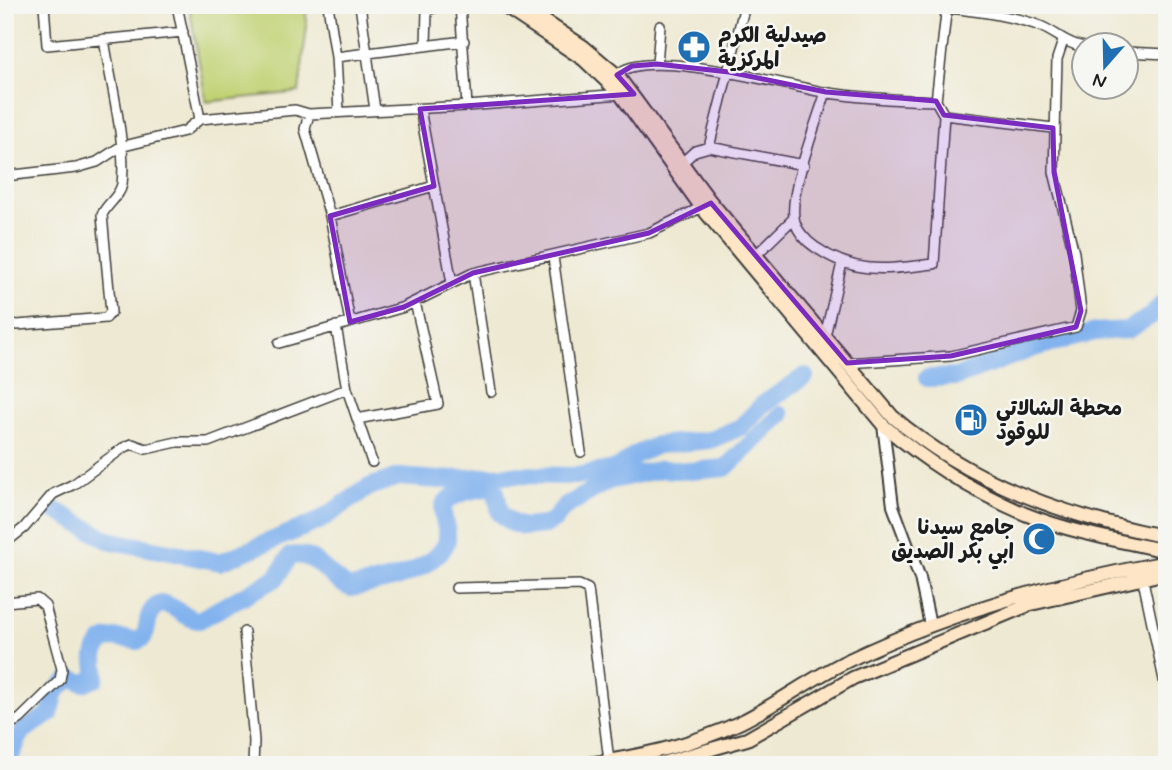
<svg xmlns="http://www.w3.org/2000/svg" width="1172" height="770" font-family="Mynerve,'Playpen Sans Arabic',sans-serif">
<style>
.green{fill:#c1d274;stroke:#6e7748;stroke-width:2}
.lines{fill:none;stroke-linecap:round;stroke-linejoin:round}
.river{stroke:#83b3ee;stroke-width:18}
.minor-casing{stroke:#3c3b37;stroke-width:12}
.tertiary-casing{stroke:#3c3b37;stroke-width:14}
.secondary-casing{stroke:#3c3b37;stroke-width:16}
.minor{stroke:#fff;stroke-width:9}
.tertiary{stroke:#fff;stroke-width:10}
.secondary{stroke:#fde5c5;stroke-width:12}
.marked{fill:#7b2cbf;fill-opacity:0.2;stroke:#7b2cbf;stroke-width:5;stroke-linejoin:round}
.labels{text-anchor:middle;stroke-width:5;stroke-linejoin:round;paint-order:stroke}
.poi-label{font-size:21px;font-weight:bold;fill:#1c1c1c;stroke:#f6f6f2;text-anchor:start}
</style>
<rect width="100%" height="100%" fill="#f6f6f2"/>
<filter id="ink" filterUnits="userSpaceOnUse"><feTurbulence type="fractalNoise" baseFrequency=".0143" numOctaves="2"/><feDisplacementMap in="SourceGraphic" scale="14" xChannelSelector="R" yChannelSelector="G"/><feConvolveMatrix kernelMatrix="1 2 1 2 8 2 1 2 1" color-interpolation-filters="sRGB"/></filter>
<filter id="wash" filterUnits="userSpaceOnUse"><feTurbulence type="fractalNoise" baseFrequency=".00686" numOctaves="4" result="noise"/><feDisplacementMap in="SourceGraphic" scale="28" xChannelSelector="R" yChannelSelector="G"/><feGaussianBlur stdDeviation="1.57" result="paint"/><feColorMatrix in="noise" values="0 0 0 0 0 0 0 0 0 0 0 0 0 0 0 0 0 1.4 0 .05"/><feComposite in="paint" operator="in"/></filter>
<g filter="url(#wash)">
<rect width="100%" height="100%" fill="#eee9d2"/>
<path class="green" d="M189,5H305L307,25L299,92L206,102Z"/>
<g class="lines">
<path class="river" d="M927,378L956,377L1034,348L1095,332L1127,330L1151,316L1167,299
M55,510L108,540L220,562L319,521L369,487L398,477L440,480L508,475L576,476L619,468L635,455L657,445L710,440L741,427L762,405L805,376
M12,754L22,731L50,714L56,691L71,678L83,683L95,679C98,671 94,664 95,656C100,632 120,638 137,641L143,638C149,629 146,620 151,612C165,590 181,620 199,620L276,578L290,556C317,550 330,582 351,588C384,581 417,577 441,551C454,538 442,524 443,509C444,494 479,488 490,488L496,492L500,513L512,523L523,527L545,525L554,520L563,508L608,481L662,469L690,471L725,468L781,415"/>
</g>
</g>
<g filter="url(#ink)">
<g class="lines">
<defs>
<path id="minor" d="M44,5L47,45L183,32
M177,5L200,119
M328,5L336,57L339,112
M360,5L375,110
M460,5L467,106
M926,5C963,10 1005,13 1040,26C1057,33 1066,44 1084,47
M426,46L427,10L443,5
M1126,52L1167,54
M336,57L464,41
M657,64L660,26
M617,75C644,46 784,85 823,92C859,98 899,100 936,101
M826,92C817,121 790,190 794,217C795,229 806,241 815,247C857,276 887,269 934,264L944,115L936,101L947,5
M420,109L452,283
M309,114L305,129L330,216L350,322
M944,115L1053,128
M709,147L745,5
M683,162L695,151L709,147L804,165
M5,176L76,168L97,162L120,147L185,131L200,119L295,110L309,114L467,106L622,94
M330,216L434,186
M756,255L794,218
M553,257L581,452
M473,273L491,392
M6,322L17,325L106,318L111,312L102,215C107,203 120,197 122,184C127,145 110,80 104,39
M336,326L347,389L372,462
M825,336L842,263
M279,343L404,307L473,273L649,233L706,205
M847,363L951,356L1076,327L1081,311L1074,253L1054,172L1057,59L1063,41
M357,419L438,404L415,302
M5,543L24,528L53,494L74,484L123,448L132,444L146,449L177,442H208L347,389
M1143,580L1167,694
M456,588L579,585L588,589L609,761
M5,602L37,599L45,606L62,669L60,680L20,719L5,726
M244,632L254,741L253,765"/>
<path id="tertiary" d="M883,425L893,506L920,578L930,625"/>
<path id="secondary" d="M502,5L583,59L621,95L702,208L883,425C925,461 974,492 1025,514C1070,532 1120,541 1167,551
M520,5L584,47L617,75L710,201L892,416C970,483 1067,517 1167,537
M582,765C636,757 691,746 741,722C777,704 810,679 847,661C949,612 1056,582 1167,562
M655,765L747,739L853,678L1031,604L1167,573"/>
</defs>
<use href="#minor" class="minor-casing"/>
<use href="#tertiary" class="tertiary-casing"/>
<use href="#secondary" class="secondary-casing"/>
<use href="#minor" class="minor"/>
<use href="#tertiary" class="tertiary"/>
<use href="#secondary" class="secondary"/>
</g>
</g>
<path class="marked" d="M657,64L729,72L826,92L936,101L944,115L1053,128L1054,172L1081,311L1076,327L951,356L847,363L711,203L649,233L473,273L404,307L350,322L330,216L434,186L420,109L634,94L617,75L632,66Z"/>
<defs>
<symbol id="pharmacy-disc" viewBox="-11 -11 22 22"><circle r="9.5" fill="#1f6fb2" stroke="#f6f6f2"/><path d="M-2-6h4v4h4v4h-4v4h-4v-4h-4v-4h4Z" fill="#fff"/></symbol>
<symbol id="fuel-disc" viewBox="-11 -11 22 22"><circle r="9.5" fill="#1f6fb2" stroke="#f6f6f2"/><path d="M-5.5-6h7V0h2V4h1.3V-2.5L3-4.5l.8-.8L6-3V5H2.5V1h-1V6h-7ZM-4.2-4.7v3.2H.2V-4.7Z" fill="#fff"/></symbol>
<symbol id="mosque-disc" viewBox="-11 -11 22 22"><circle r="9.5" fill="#1f6fb2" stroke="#f6f6f2"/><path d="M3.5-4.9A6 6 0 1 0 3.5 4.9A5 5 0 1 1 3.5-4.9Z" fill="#fff"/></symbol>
</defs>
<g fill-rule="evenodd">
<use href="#pharmacy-disc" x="675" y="28" width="38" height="38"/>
<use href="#fuel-disc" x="952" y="401" width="38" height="38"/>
<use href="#mosque-disc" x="1020" y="520" width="38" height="38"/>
</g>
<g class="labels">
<g class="poi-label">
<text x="718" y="42">صيدلية الكرم<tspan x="718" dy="24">المركزية</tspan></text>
<text x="996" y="415">محطة الشالاتي<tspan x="996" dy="24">للوقود</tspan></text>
<text x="1014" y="534" text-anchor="end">جامع سيدنا<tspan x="1014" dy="24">ابي بكر الصديق</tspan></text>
</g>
</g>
<rect width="1172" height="770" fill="none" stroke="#f6f6f2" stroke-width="28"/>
<g transform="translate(1105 66) rotate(200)"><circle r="33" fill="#f6f6f2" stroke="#9f9f9c" stroke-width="2"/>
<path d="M0-5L12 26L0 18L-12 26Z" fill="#1f6fb2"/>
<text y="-10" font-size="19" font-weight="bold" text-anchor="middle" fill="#1c1c1c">N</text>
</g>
</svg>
